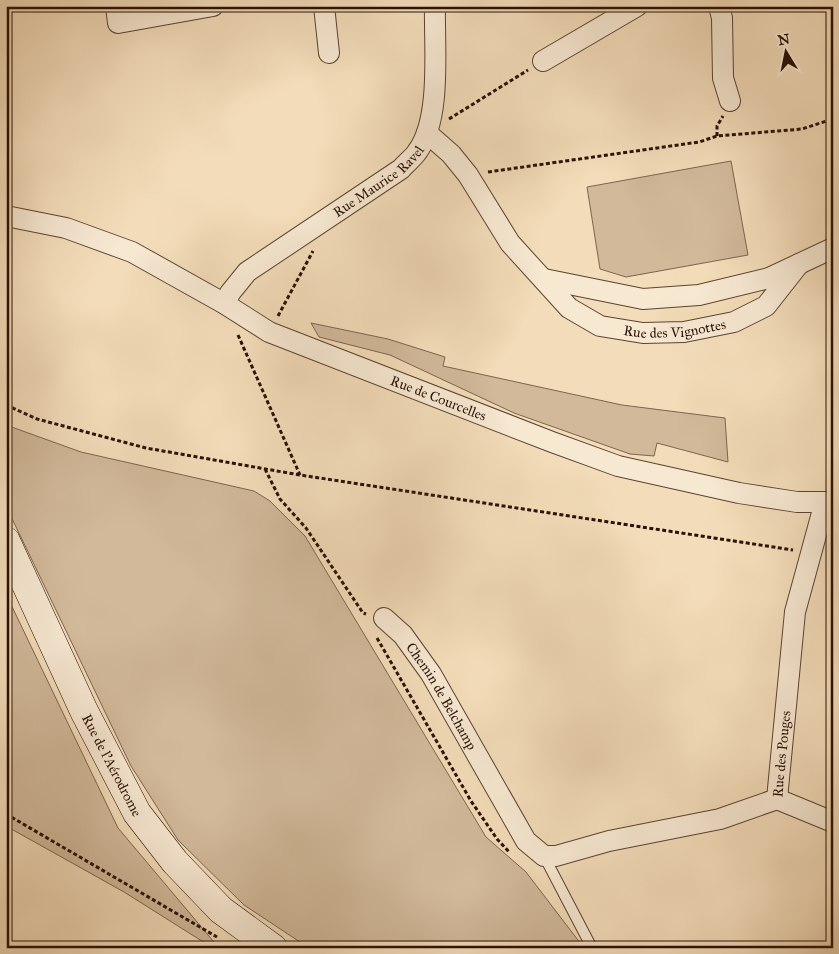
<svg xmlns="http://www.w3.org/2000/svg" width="839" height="954" font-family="'IM FELL Great Primer',serif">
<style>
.green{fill:#d1b99a;stroke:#7d644f}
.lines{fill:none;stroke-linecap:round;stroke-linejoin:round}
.lane-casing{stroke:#5c4331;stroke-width:12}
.street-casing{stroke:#5c4331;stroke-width:22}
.secondary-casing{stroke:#291004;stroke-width:29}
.path{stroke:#291004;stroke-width:3;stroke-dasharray:4 2.5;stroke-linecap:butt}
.lane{stroke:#f7e8d2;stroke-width:10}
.street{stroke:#f7e8d2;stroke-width:20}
.secondary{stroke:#f7e8d2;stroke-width:28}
.labels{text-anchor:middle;stroke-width:4.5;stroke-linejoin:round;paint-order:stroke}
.street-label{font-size:14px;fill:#291004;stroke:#f7e8d2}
</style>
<rect width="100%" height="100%" fill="#f3dcb9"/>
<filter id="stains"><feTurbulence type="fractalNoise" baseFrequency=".004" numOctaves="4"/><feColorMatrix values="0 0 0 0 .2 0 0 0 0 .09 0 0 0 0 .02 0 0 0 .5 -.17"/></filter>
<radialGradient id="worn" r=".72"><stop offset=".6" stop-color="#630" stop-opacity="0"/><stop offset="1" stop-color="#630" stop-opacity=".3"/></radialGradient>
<path class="green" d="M731,161L748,255L626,277L600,269L587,187Z
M311,323L388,339L445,357L443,366L622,405L725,418L728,462L657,443L654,456L630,454L514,413L390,355L319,337Z
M6,425L81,452L254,491L270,501L305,536L486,837L526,872L584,948H309L244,905L178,840L131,766L6,506Z
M6,594L118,828L219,948H213L124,892L6,826Z"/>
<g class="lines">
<defs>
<path id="lane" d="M544,856L592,948"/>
<g id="street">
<path d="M116,6L118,23L213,6"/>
<path d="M324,6L329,53"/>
<path d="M719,6L722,18L723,78L730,101"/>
<path d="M543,61L637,6"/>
<path id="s1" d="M427,133L451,154L468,175L510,243L569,308L600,326L643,333L684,332L734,322L766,306L799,264"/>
<path id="s2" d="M6,216L66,228L132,252L225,304L269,332L552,442L618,466L739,493L797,502H833"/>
<path d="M544,279L643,299L699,295L769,278L833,248"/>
<path id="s3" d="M225,304L230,293L247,272L401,169C406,163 413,158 417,152C442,119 434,47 435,6"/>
<path id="s4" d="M384,618L403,635L431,674L526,841L544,856H556L609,841L720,819L777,799L795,612L825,502"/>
<path d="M777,799L833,822"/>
</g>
<g id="secondary">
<path id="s5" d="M6,541L84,711L137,813L175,862L221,910L273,948"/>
</g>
</defs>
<use href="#lane" class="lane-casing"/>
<use href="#street" class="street-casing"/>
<use href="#secondary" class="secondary-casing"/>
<path class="path" d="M449,119L528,70
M717,136V126L723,116
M488,172L699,142L717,136L802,129L833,119
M278,316L313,251
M238,335L300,475
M6,405L37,419L146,448L300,475L793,550
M265,469L280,499L306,528L363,613L366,614
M377,638L471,801L497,839L510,853
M6,814L217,937"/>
<use href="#lane" class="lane"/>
<use href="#street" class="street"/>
<use href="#secondary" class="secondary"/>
</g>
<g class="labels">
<g class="street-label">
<text dy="5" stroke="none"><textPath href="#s3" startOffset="199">Rue Maurice Ravel</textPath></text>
<text dy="5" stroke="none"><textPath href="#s1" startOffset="338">Rue des Vignottes</textPath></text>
<text dy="5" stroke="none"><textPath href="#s2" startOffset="472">Rue de Courcelles</textPath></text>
<text dy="5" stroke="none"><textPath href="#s4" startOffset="98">Chemin de Belchamp</textPath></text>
<text dy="5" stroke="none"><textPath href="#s4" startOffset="575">Rue des Pouges</textPath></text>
<text dy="5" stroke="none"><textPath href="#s5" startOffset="248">Rue de l'Aérodrome</textPath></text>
</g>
</g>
<rect width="839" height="954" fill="none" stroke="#f3dcb9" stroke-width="25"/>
<rect x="8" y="8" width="824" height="939" fill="none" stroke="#291004" stroke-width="2.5"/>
<rect x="12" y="12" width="814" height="929" fill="none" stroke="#291004"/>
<g transform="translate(786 52) rotate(350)" stroke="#f7e8d2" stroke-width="4" paint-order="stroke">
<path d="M0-4L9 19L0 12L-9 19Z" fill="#291004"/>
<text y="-8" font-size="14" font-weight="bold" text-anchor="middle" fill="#291004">N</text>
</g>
<rect width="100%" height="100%" filter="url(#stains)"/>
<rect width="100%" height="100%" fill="url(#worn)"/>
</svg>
